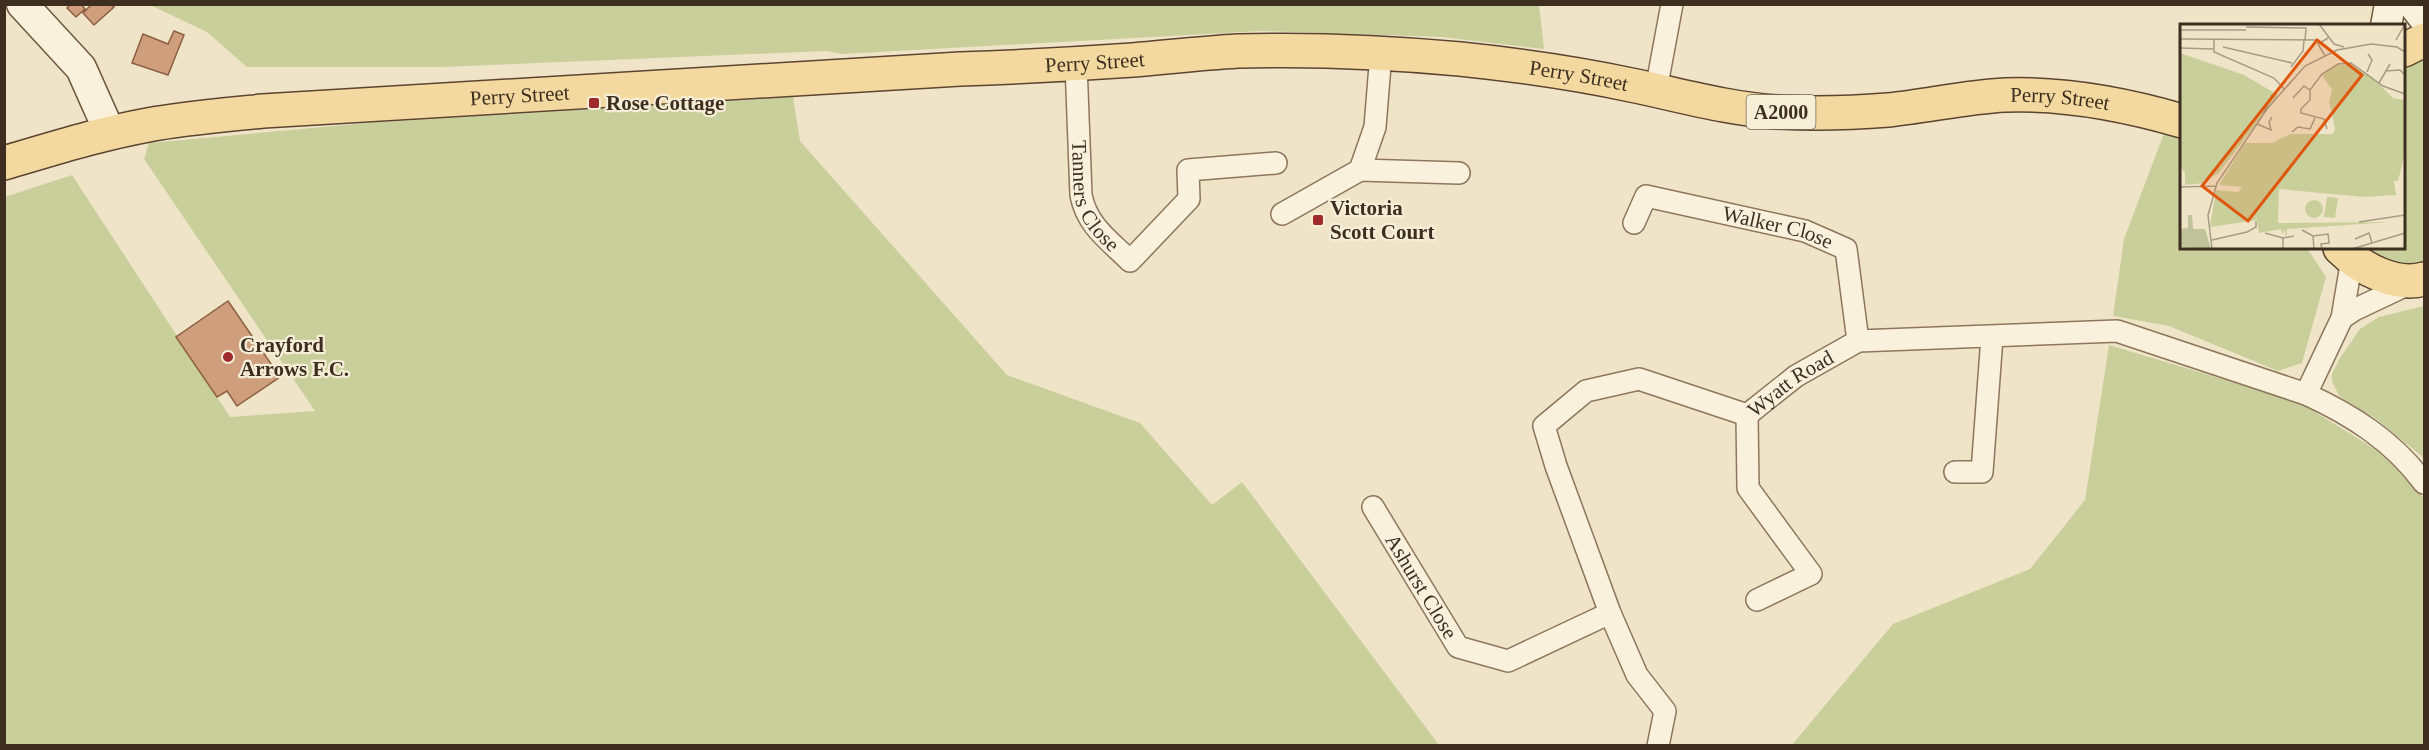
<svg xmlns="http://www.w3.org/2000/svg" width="2429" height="750" font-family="Georgia,serif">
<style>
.green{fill:#c9cf9b}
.building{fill:#cf9f7d;stroke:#8d5f41;stroke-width:1.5}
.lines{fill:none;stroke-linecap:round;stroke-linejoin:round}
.street-casing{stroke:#8d765c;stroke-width:24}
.secondary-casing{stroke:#6f573f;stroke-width:33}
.primary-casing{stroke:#5b4430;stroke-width:36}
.street{stroke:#faf1dc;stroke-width:21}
.secondary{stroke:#faf1dc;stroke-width:30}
.primary{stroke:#f3d9a0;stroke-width:33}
.poi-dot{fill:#9e2a2b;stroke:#f7eed8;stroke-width:2}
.labels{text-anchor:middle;stroke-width:4.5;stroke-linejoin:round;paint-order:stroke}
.shield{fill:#f7eed8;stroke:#756857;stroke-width:1.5}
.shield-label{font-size:20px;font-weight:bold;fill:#3d2e20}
.street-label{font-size:21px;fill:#3d2e20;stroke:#f7eed8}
.poi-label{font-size:21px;font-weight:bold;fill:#3d2e20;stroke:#f7eed8;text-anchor:start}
.inset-road{fill:none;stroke:#a89b85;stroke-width:1.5}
.view{fill:#df570d;fill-opacity:0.15;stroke:#df570d;stroke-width:3}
.inset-edge{fill:none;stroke:#3d2e20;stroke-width:3}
</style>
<rect width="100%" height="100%" fill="#f0e4c8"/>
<path class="green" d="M1539,5L1544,49L1442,37L1261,31L842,54L826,51L442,67H247L207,32L150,5Z
M2424,53V262C2399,267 2385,259 2363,248H2404V65Z
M793,97L800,141L1007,375L1140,423L1212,505L1242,482L1439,745L5,746V197L72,175L230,417L315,411L144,159L149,143L367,123Z
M2165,131L2181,138L2182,248H2307L2326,277L2302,363L2278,371L2169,326L2113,316L2124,239Z
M2424,306V458L2376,419L2339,396L2332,381V374L2340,358L2360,329L2379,317Z
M2109,345L2299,402L2383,454L2424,498V745L1791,746L1893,624L2030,569L2085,500Z"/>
<path class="building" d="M71,4H81L85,9L76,17L67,8Z
M92,4H109L114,7L94,25L83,13Z
M174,31L184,35L168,75L132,63L143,34L168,44Z
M228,301L280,377L237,406L227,391L217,397L176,337Z"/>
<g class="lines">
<defs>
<g id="street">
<path id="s1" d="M1076,64L1081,195C1087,226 1109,240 1130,261L1189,199L1188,170L1276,163"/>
<path d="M1656,90L1672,4"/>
<path d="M1360,170L1375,127L1381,53"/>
<path d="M1282,214L1360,170L1459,173"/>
<path id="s2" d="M1634,223L1646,196L1805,231L1846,249L1858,341"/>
<path d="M2342,318L2354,310L2411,283"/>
<path d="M2306,394L2342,318L2352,259"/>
<path d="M1747,415L1748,488L1811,574L1757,600"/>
<path d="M1955,472H1982L1992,337"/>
<path id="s3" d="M1373,507L1458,647L1508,661L1610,613"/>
<path id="s4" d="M1658,746L1665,711L1637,675L1610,613L1556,466L1544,426L1586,391L1639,379L1747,415L1796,376L1858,341L2117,331L2306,394C2352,415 2393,441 2424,483"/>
</g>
<path id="secondary" d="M22,4L81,68L110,133
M2413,4L2424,18
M2386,26L2390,4"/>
<g id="primary">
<path d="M2404,50L2424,40"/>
<path id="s5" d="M4,163C52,149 99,134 148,125C186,118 225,115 263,111L960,69C1018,67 1075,64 1133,60C1168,57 1203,53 1238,51C1312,49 1386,52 1460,59C1518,65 1575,73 1631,85C1680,95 1728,109 1777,112C1815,114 1851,113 1888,110C1927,106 1966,97 2005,95C2065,93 2124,104 2182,121"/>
<path d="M2340,248C2360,268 2395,287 2424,279"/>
</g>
</defs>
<use href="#street" class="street-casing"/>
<use href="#secondary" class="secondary-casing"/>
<use href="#primary" class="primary-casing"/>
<use href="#street" class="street"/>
<use href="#secondary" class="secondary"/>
<use href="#primary" class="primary"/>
</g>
<g class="poi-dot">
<rect x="588" y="97" width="12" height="12" rx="3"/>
<rect x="1312" y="214" width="12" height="12" rx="3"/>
<circle cx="228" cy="357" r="6"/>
</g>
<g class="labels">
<rect class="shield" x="1746.5" y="95" width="69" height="34" rx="4.5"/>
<g class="shield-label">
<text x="1781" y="119">A2000</text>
</g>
<g class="street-label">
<text dy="7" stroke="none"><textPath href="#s5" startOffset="1098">Perry Street</textPath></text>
<text dy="7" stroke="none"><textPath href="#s5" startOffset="1584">Perry Street</textPath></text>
<text dy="7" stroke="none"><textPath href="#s5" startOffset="522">Perry Street</textPath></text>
<text dy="7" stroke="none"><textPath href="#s5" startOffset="2070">Perry Street</textPath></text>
<text dy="7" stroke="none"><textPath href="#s1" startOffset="136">Tanners Close</textPath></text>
<text dy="7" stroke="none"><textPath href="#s2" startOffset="165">Walker Close</textPath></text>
<text dy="7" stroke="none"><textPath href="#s4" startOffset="624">Wyatt Road</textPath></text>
<text dy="7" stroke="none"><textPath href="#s3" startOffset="93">Ashurst Close</textPath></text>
</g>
<g class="poi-label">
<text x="606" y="110">Rose Cottage</text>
<text x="1330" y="215">Victoria<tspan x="1330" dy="24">Scott Court</tspan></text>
<text x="240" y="352">Crayford<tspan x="240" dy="24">Arrows F.C.</tspan></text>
</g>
</g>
<g transform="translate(2180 24)">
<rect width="225" height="225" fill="#f0e4c8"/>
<path d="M0,29L64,51L98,71L38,150L24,156L25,159L5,161V149L0,142ZM171,40L192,53L213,74L225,76V129L218,157H214L216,171L184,173L99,165L98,199L212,198L107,205V211H105L106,206L102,210L101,205L79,209L77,196L30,203L36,166L58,168L62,163L39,161L65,119H92L110,110H153L155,105L149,77L152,66L142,51L155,42ZM147,173L158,174L155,194L144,193ZM125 185a9 9 0 1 1 18 0a9 9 0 1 1-18 0Z" fill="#c9cf9b"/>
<path d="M8,191H12L13,205H25L31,225L0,223V205L8,204Z" fill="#bfc49a"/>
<path class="inset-road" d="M139,0L154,20L164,23M66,3L126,4L125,17M0,6H66M0,15L139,16M34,16V28L94,54L105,66M216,16L225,0M43,23L112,39M0,24L33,25M145,32L138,20L148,14M111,43L123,27L124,16M205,47L220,46L225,51M187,48L192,36L188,30M199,59L210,40M113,74L124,62L130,66M83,90L92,71M77,100L91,106L89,98L92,93M147,105L144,95L121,89V85L130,76V66L142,50L158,40L171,39L203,62L225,70M112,108L118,103L130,105L135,94M0,163L36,162M179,198L225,191M122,206L133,212L134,225M85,209L103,214M133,212L148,210L149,219L141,220L142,225M175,215L189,209L192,219M32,216L67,208L76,203V197M32,225L28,191L37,159L87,85L125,42L157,26L191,20L217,23L225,28M103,225V214L114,212M172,225L225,209"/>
<path class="view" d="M137,16L182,51L68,197L22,162Z"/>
<rect width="225" height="225" class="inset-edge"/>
</g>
<rect width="2429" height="750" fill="none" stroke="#3d2e20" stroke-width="12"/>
</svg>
